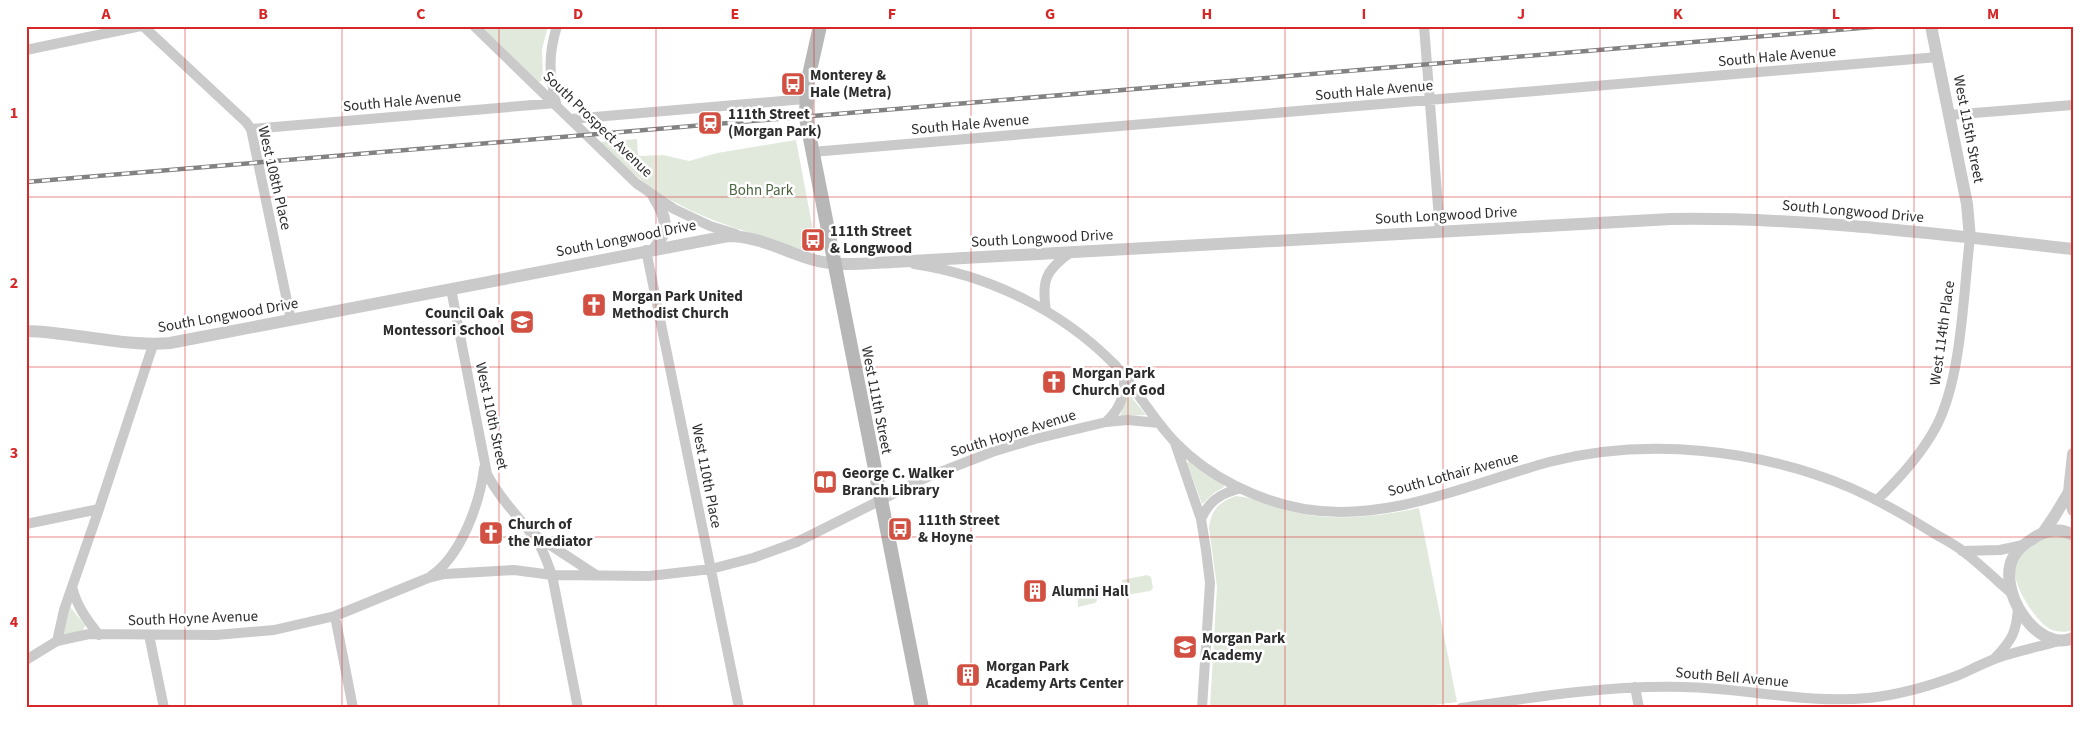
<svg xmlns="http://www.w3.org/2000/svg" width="2099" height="734" font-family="'Source Sans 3',sans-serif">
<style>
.green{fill:#e1e9dc}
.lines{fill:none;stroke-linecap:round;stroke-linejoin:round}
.minor{stroke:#cacaca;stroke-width:10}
.tertiary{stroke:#cacaca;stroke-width:12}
.secondary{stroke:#b7b7b7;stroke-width:14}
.rail-casing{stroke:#828282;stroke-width:4.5}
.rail{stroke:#fff;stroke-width:2.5;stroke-dasharray:8;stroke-linecap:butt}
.grid{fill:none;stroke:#d62828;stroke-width:1;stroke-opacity:0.55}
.labels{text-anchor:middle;stroke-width:5;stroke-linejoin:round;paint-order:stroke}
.street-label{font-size:15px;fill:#2d2d2d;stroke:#fff}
.poi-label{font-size:15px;font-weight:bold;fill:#2d2d2d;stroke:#fff;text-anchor:start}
.park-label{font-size:15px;fill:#4a643f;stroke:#fff}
.neatline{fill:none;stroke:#d62828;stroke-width:2}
.grid-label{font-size:16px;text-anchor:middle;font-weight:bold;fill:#d62828}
</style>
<rect width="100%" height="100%" fill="#fff"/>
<path class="green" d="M481,26H548L542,49L543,80L539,82Z
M637,139L638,156L663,155L689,161L717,153L796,140L816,246C806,255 788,244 777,241C733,228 688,214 651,187C632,174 616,158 600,142Z
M1128,393L1146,415L1120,416Z
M1189,461L1224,485V487L1214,493L1202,504L1187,463Z
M1236,496C1258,498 1280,510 1302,514C1342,521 1380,516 1419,508L1457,702L1411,708H1210L1217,587L1209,528C1211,510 1219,502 1236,496Z
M2053,533L2069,536L2073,543V630C2066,633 2056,632 2050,629C2035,621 2011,583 2015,566C2017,553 2043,540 2053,533Z
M1147,575L1151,577L1153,588L1150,591L1126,595L1122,592V580Z
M1091,586L1096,588L1097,601L1095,603L1078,607L1077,589Z
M70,607L85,625L82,633L64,637L62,632Z"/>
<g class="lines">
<path class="minor" d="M143,26L246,122L251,129L291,320
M474,26L636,183L674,209L710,226L736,234
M1424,26L1440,232
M26,50L141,26
M1949,115L2073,105
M571,119L805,99
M251,129L556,103C549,74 548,55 557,26
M812,152L1938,57
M646,250L739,708
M914,264C988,275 1061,310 1114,364C1136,388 1152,418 1175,442C1209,477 1256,500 1304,509C1389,523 1469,484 1549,462C1647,437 1759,449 1851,488C1878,500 1903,514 1927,529C1939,537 1953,543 1964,552C1980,564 1995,579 2010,592
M451,289L487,474C501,502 524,521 540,546C545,555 548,565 552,575L578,708
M1046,311C1041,280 1046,270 1071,252
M1106,422C1120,409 1125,396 1124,376
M1175,443L1201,519L1206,550L1210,583L1202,708
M1877,500C1900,478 1922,454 1937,425C1962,375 1963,295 1970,238
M1201,519C1209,501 1220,494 1238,489
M26,524L99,509
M535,535L596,575
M1962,551L2000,550L2023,545
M431,576C461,556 480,503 484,468
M72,587C77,606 86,619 99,635
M335,616L353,708
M149,635L164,708
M57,641L64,610L99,509L153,345
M1995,658C2012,640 2017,632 2018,606
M26,660L57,641L89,634L216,635L274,630L335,616L428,578L445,574L514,570L552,575L649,576L711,569L753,558L797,542L925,478L992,452L1035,439L1106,422L1128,420L1159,423
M1635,687L1639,708
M1461,708C1534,697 1609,685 1683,687C1745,688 1806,704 1868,698C1899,695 1930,686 1959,675C1972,669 1984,663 1997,658C2017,651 2038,647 2059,641"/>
<path class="tertiary" d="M1931,26L1967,204L1970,238
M654,197C666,216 670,229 655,248
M26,331C74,332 122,347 170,343L728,236C758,236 786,252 814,260C839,267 868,263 893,262L1671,219C1806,217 1939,234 2073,249
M2073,454L2069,492L2073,510
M2043,533L2054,517L2069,492
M2073,535C2060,528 2050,529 2037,536C2028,542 2020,546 2014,556C1995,587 2036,654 2073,638"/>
<path class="secondary" d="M820,26L807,84L806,118L922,708"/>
<defs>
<path id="rail" d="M26,182L1884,26"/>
</defs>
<use href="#rail" class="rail-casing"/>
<use href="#rail" class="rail"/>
</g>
<path class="grid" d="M185,26V708M342,26V708M499,26V708M656,26V708M814,26V708M971,26V708M1128,26V708M1285,26V708M1443,26V708M1600,26V708M1757,26V708M1914,26V708M26,197H2073M26,367H2073M26,537H2073"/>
<defs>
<symbol id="bus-square" viewBox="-11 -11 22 22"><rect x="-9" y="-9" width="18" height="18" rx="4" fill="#d25041" stroke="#fff"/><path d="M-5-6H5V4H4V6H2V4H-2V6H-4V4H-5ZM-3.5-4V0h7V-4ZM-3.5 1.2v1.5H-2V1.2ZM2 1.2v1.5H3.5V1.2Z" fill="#fff"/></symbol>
<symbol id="station-square" viewBox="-11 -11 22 22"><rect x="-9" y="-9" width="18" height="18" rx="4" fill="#d25041" stroke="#fff"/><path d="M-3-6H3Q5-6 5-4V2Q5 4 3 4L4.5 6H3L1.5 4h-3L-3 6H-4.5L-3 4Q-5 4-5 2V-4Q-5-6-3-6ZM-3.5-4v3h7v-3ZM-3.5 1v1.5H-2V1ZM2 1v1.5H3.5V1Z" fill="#fff"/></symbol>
<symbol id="church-square" viewBox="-11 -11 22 22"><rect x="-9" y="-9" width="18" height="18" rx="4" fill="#d25041" stroke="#fff"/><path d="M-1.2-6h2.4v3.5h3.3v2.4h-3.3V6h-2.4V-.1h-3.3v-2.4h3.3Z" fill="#fff"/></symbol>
<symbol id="school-square" viewBox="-11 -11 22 22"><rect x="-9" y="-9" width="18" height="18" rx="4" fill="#d25041" stroke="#fff"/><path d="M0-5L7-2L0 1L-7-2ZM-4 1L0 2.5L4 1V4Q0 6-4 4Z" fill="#fff"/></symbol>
<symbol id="library-square" viewBox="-11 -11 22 22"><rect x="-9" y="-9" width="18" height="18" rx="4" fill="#d25041" stroke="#fff"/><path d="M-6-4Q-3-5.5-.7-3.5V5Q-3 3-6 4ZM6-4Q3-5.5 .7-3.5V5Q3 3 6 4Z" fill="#fff"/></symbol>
<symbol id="building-square" viewBox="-11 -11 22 22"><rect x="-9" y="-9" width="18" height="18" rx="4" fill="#d25041" stroke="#fff"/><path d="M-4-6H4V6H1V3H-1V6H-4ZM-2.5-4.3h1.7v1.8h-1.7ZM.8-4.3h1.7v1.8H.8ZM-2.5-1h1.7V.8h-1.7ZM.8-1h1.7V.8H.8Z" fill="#fff"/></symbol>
</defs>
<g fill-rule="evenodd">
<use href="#bus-square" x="779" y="70" width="28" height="28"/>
<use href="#station-square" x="696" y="109" width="28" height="28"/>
<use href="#bus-square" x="799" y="226" width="28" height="28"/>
<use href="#church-square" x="580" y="291" width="28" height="28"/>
<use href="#school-square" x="508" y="308" width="28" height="28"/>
<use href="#church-square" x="1040" y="368" width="28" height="28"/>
<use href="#library-square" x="811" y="468" width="28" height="28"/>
<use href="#bus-square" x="886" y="515" width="28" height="28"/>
<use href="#church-square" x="477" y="519" width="28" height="28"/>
<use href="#building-square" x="1021" y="577" width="28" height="28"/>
<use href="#school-square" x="1171" y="633" width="28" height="28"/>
<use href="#building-square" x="954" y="661" width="28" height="28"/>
</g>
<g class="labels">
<g class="street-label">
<text transform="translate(1777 56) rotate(-5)" y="5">South Hale Avenue</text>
<text transform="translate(1374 90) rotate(-5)" y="5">South Hale Avenue</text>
<text transform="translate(402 101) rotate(-5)" y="5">South Hale Avenue</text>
<text transform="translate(598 124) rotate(44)" y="5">South Prospect Avenue</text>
<text transform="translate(970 124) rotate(-5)" y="5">South Hale Avenue</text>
<text transform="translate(1969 129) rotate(79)" y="5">West 115th Street</text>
<text transform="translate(275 178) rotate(77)" y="5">West 108th Place</text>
<text transform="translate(1853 211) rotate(5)" y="5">South Longwood Drive</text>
<text transform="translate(1446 215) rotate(-3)" y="5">South Longwood Drive</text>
<text transform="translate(626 238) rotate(-11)" y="5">South Longwood Drive</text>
<text transform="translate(1042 238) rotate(-3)" y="5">South Longwood Drive</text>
<text transform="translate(228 315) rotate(-10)" y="5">South Longwood Drive</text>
<text transform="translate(1942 333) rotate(-82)" y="5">West 114th Place</text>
<text transform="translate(877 400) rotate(79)" y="5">West 111th Street</text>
<text transform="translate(492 416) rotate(78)" y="5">West 110th Street</text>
<text transform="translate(1013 433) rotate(-17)" y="5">South Hoyne Avenue</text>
<text transform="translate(1453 474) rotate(-15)" y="5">South Lothair Avenue</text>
<text transform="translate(707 476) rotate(79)" y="5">West 110th Place</text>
<text transform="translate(193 618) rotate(-2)" y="5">South Hoyne Avenue</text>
<text transform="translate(1732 677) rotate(5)" y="5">South Bell Avenue</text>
</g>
<g class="poi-label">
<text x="810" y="80">Monterey &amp;<tspan x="810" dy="17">Hale (Metra)</tspan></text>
<text x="728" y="119">111th Street<tspan x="728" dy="17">(Morgan Park)</tspan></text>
<text x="830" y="236">111th Street<tspan x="830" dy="17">&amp; Longwood</tspan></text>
<text x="612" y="301">Morgan Park United<tspan x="612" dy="17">Methodist Church</tspan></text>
<text x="504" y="318" text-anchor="end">Council Oak<tspan x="504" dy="17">Montessori School</tspan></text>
<text x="1072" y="378">Morgan Park<tspan x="1072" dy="17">Church of God</tspan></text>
<text x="842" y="478">George C. Walker<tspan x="842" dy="17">Branch Library</tspan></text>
<text x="918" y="525">111th Street<tspan x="918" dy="17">&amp; Hoyne</tspan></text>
<text x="508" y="529">Church of<tspan x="508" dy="17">the Mediator</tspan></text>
<text x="1052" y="596">Alumni Hall</text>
<text x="1202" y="643">Morgan Park<tspan x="1202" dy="17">Academy</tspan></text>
<text x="986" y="671">Morgan Park<tspan x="986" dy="17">Academy Arts Center</tspan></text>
</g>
<g class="park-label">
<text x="761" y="195">Bohn Park</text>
</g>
</g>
<rect width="2099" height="734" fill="none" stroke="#ffffff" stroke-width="55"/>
<rect x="28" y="28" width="2044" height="678" class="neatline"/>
<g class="grid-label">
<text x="106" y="19">A</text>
<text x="263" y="19">B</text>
<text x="421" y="19">C</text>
<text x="578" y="19">D</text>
<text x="735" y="19">E</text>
<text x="892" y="19">F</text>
<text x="1050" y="19">G</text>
<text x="1207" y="19">H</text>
<text x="1364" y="19">I</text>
<text x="1521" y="19">J</text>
<text x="1678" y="19">K</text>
<text x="1836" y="19">L</text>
<text x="1993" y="19">M</text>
<text x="14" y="118">1</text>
<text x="14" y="288">2</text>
<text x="14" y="458">3</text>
<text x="14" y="627">4</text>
</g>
</svg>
